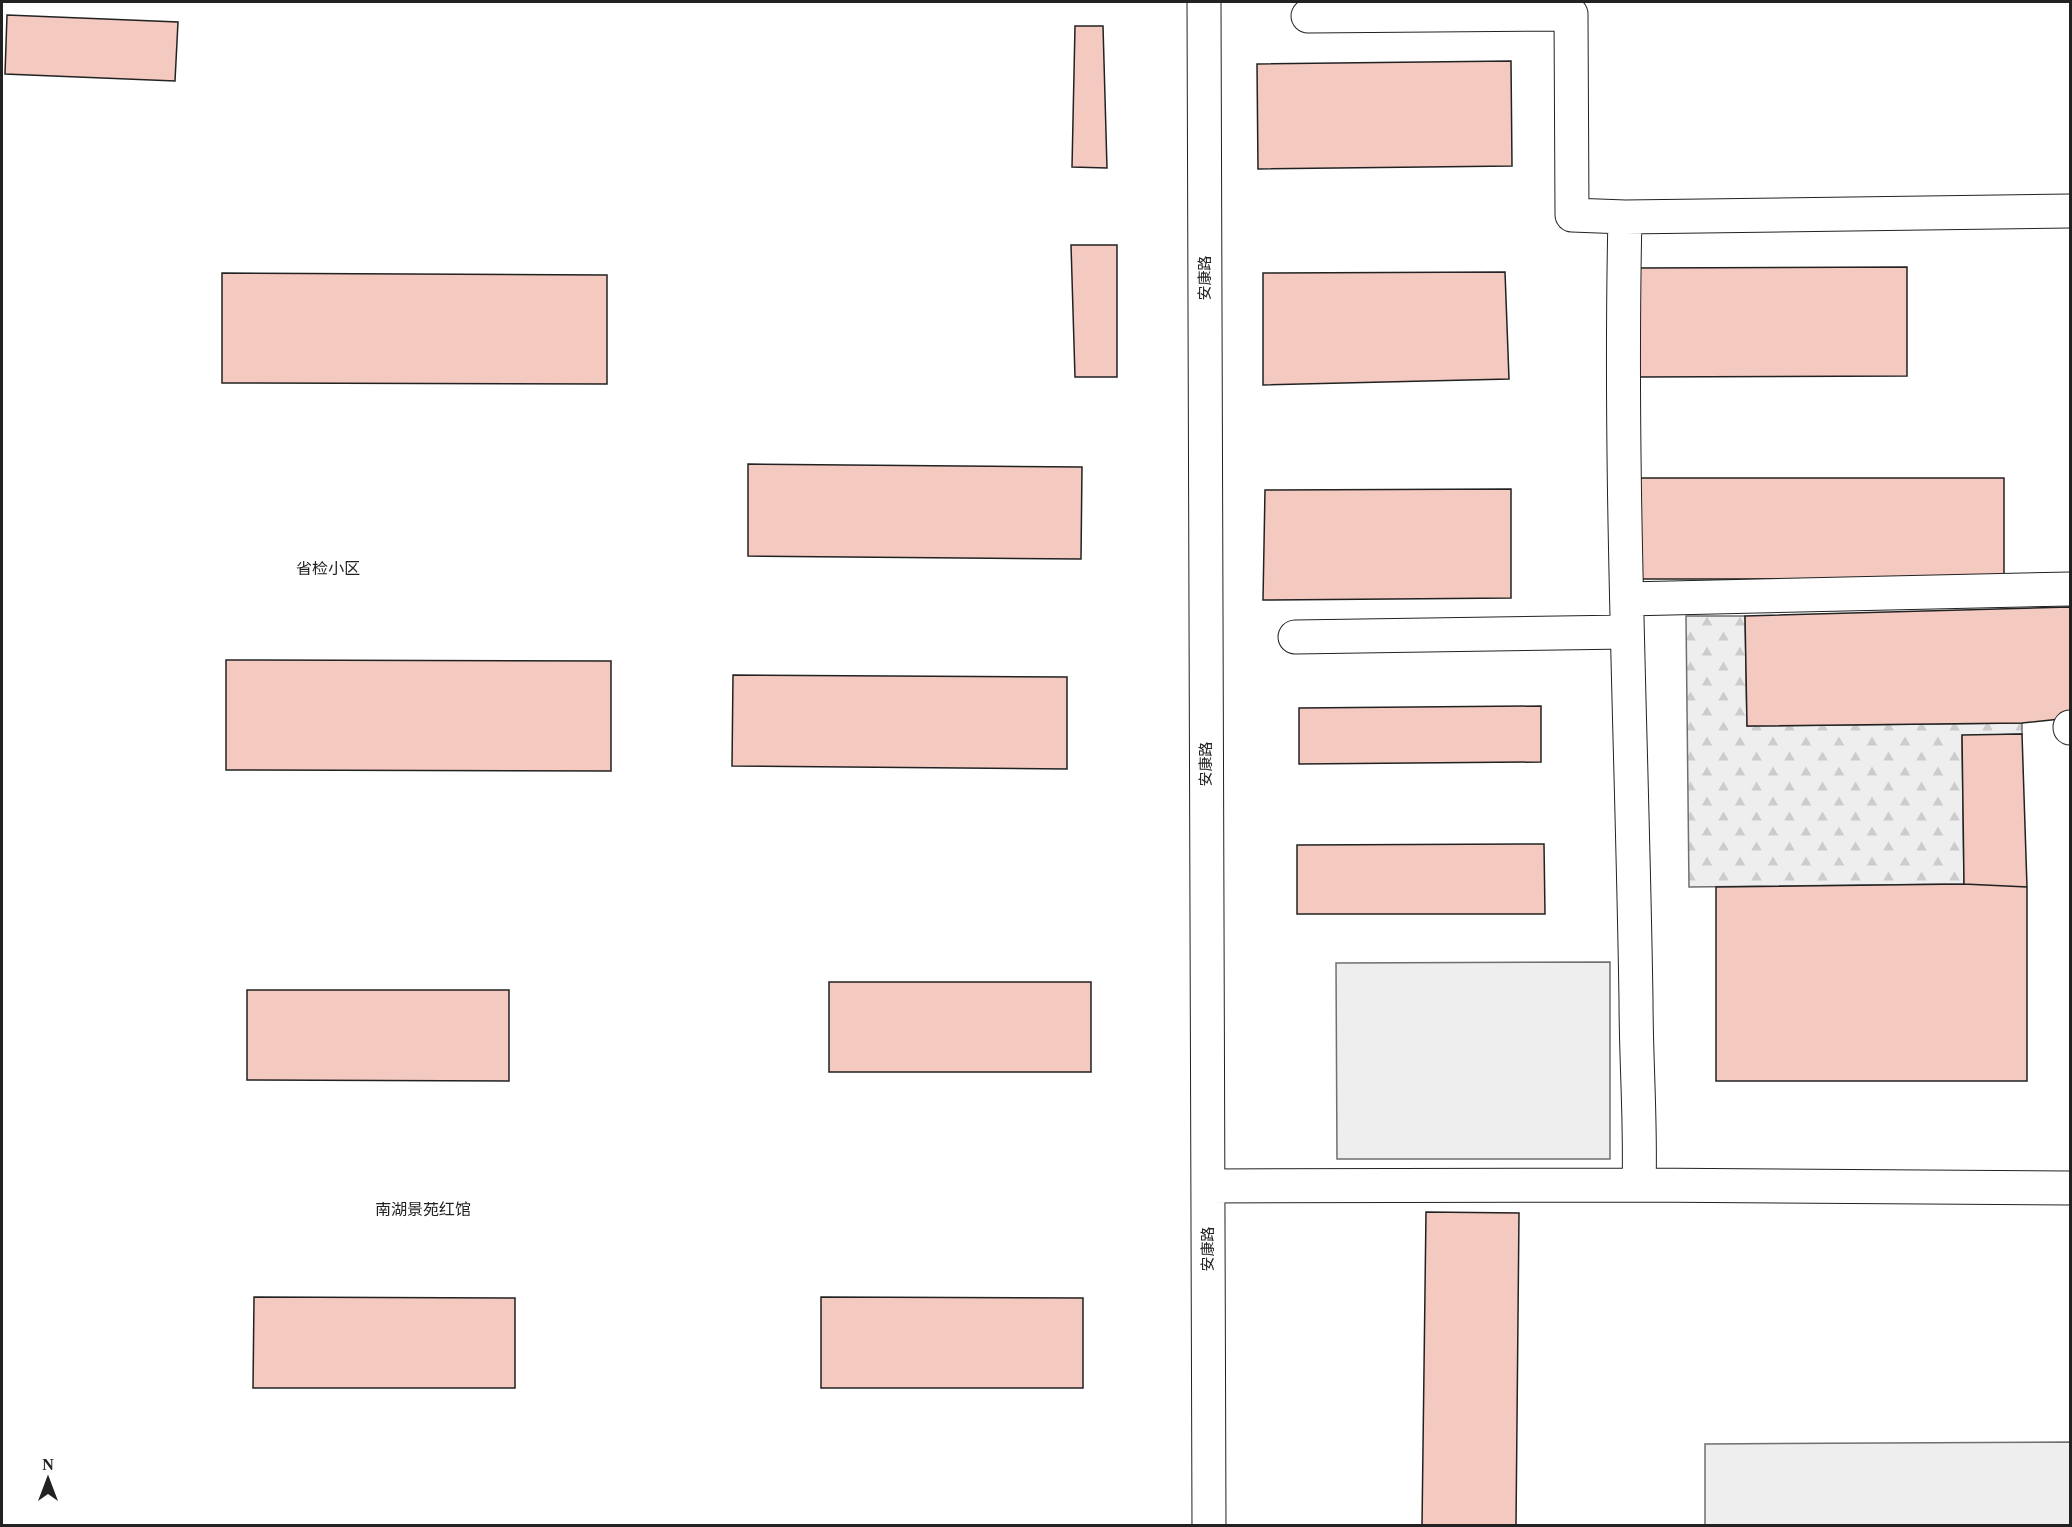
<svg xmlns="http://www.w3.org/2000/svg" width="2072" height="1527" font-family="'Times New Roman','Noto Sans SC',serif">
<style>
.forest{fill:url(#forest-firs);stroke:#6f6f6f;stroke-width:1.5}
.pitch{fill:#eee;stroke:#6f6f6f;stroke-width:1.5}
.building{fill:#f3c9c0;stroke:#222;stroke-width:1.5}
.lines{fill:none;stroke-linecap:round;stroke-linejoin:round}
.minor-casing{stroke:#222;stroke-width:35}
.minor{stroke:#fff;stroke-width:33}
.labels{text-anchor:middle;stroke-width:4.5;stroke-linejoin:round;paint-order:stroke}
.street-label{font-size:15px;fill:#222;stroke:#fff}
.neighbourhood-label{font-size:16px;fill:#222;stroke:#fff}
</style>
<defs>
<pattern id="forest-firs" width="22" height="20" patternUnits="userSpaceOnUse" patternTransform="scale(1.5)"><rect width="22" height="20" fill="#eee"/><path d="M5 1l3.5 6h-7zM16 11l3.5 6h-7z" fill="#ccc"/></pattern>
</defs>
<rect width="100%" height="100%" fill="#fff"/>
<path class="forest" d="M1686,616H1745L1747,726L2022,723V734L1962,736L1964,884L1689,887Z"/>
<path class="pitch" d="M1610,962V1159H1337L1336,963Z
M2070,1442V1525H1705V1444Z"/>
<path class="building" d="M7,15L178,22L175,81L5,74Z
M1075,26H1103L1107,168L1072,167Z
M1511,61L1512,166L1258,169L1257,64Z
M1071,245H1117V377H1075Z
M1907,267V376L1638,377V268Z
M1505,272L1509,379L1263,385V273Z
M222,273L607,275V384L222,383Z
M748,464L1082,467L1081,559L748,556Z
M1634,478H2004V579H1634Z
M1511,489V598L1263,600L1265,490Z
M2070,607V718L2022,723L1747,726L1745,616Z
M226,660L611,661V771L226,770Z
M733,675L1067,677V769L732,766Z
M1541,706V762L1299,764V708Z
M2022,734L2027,887L1964,884L1962,735Z
M1544,844L1545,914H1297V845Z
M1964,884L2027,887V1081H1716V887Z
M829,982H1091V1072H829Z
M247,990H509V1081L247,1080Z
M1426,1212L1519,1213L1516,1526H1422Z
M254,1297L515,1298V1388H253Z
M821,1297L1083,1298V1388H821Z"/>
<g class="lines">
<defs>
<path id="minor" d="M1204,2L1209,1526
M1308,16L1571,14L1572,215L1625,217
M2070,211L1625,217C1619,478 1632,739 1636,1000C1636,1062 1641,1124 1639,1185L2070,1188
M1627,599L2070,589
M1295,637L1627,632
M2070,727V728
M1208,1186L1639,1185"/>
</defs>
<use href="#minor" class="minor-casing"/>
<use href="#minor" class="minor"/>
</g>
<g class="labels">
<g class="street-label">
<text transform="translate(1205 278) rotate(-90)" y="5">安康路</text>
<text transform="translate(1206 764) rotate(-90)" y="5">安康路</text>
<text transform="translate(1208 1249) rotate(-90)" y="5">安康路</text>
</g>
<g class="neighbourhood-label">
<text x="328" y="574">省检小区</text>
<text x="423" y="1215">南湖景苑红馆</text>
</g>
</g>
<rect width="2072" height="1527" fill="none" stroke="#222222" stroke-width="6"/>
<g transform="translate(48 1479)" stroke="#ffffff" stroke-width="4.5" paint-order="stroke">
<path d="M0-4.5L10 22L0 15L-10 22Z" fill="#222222"/>
<text y="-9" font-size="16" font-weight="bold" text-anchor="middle" fill="#222222">N</text>
</g>
</svg>
